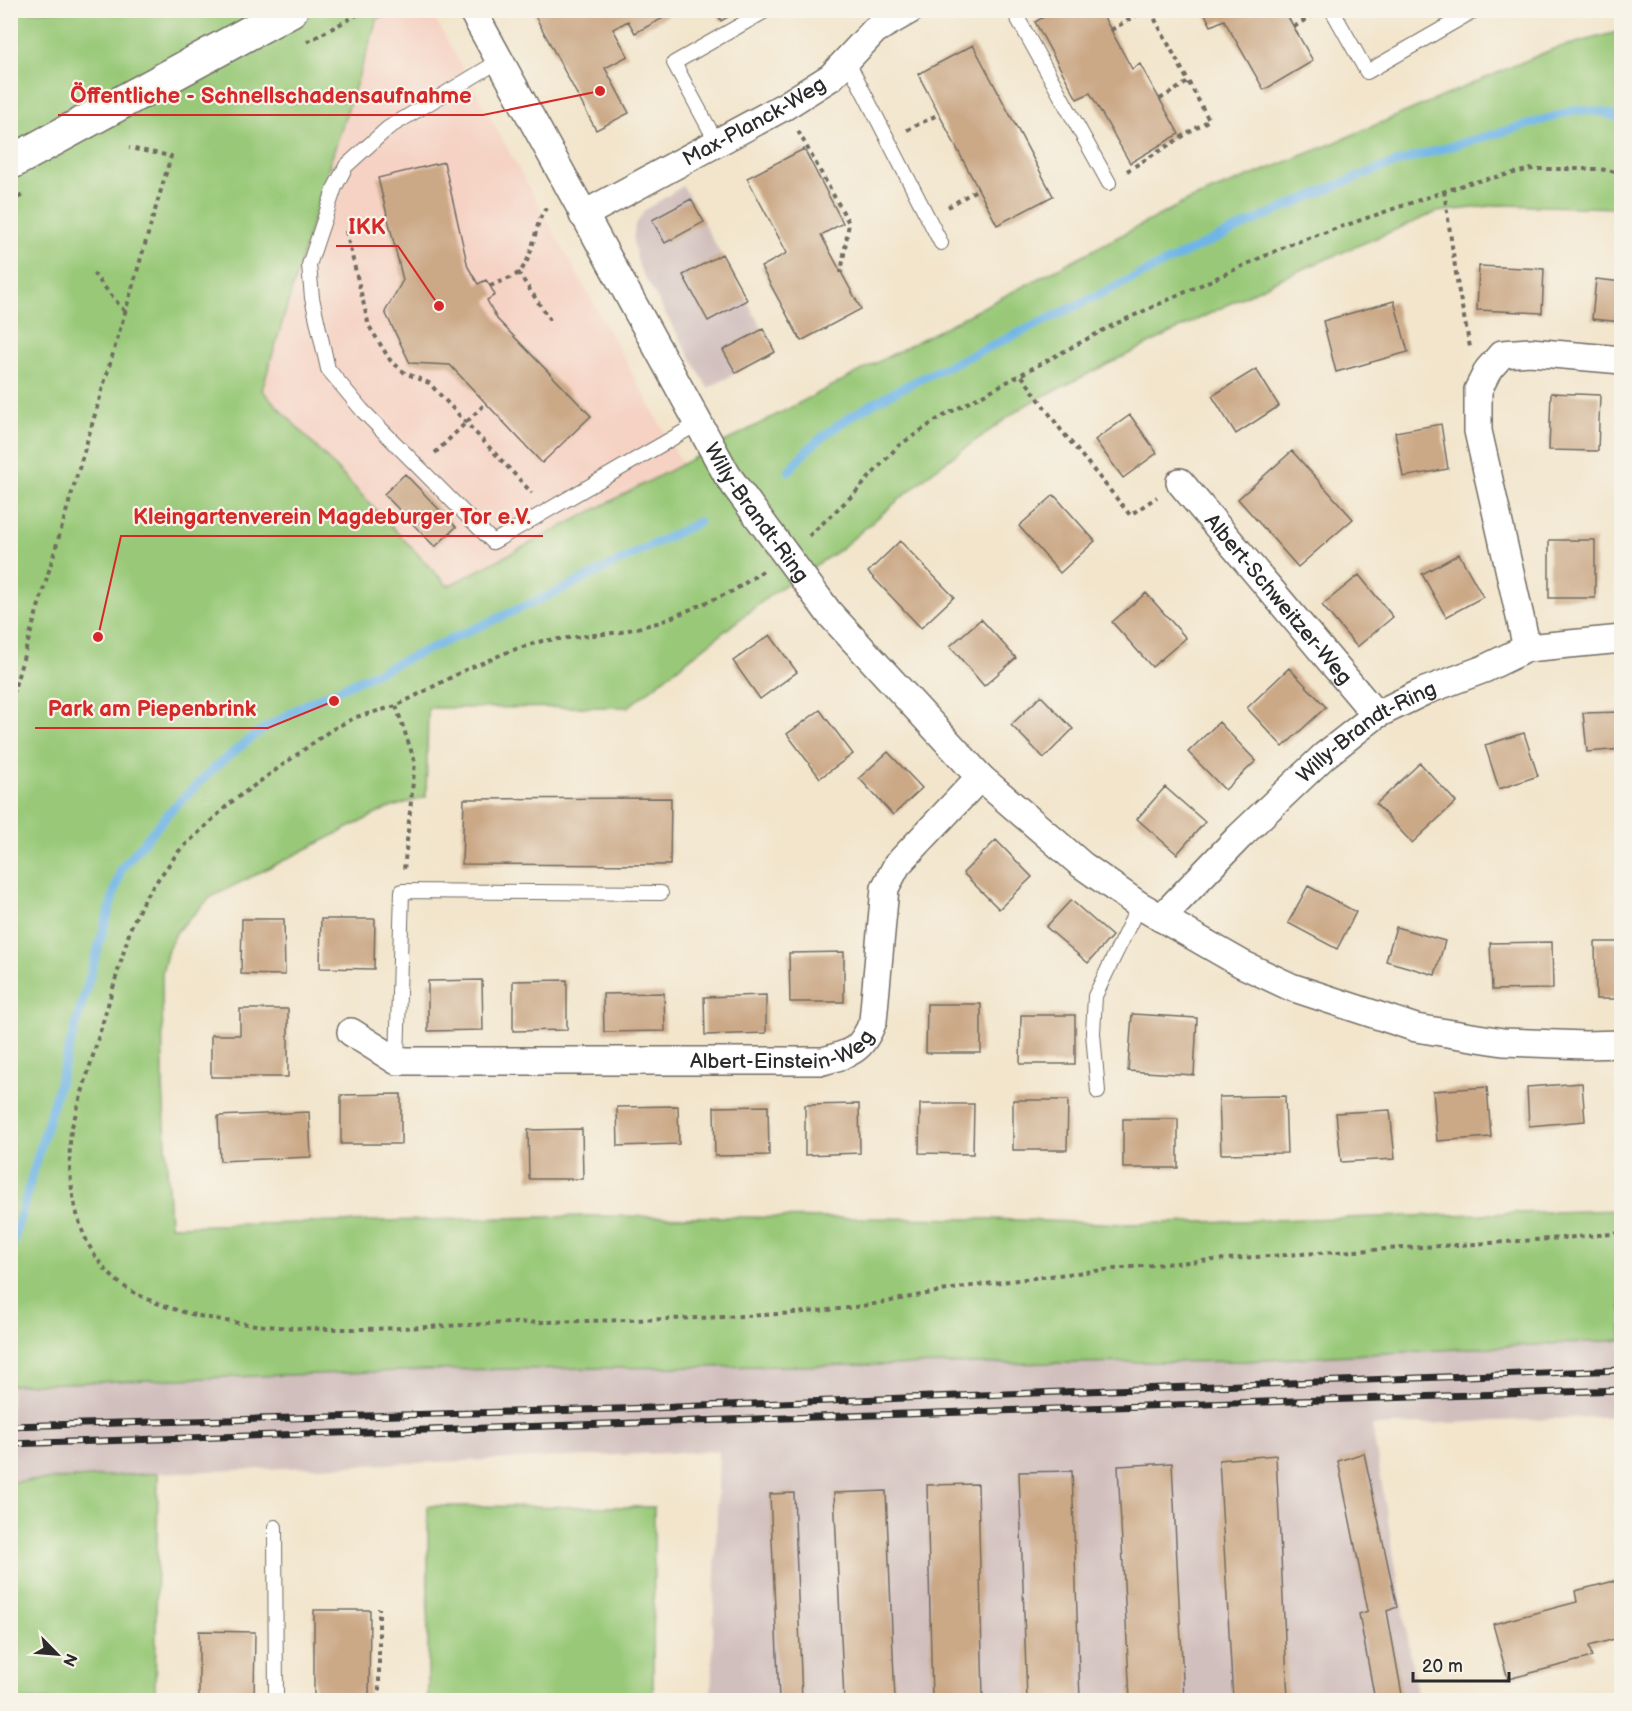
<svg xmlns="http://www.w3.org/2000/svg" width="1632" height="1711" font-family="'Balsamiq Sans',sans-serif">
<style>
.built{fill:#f5d2c3}
.industrial{fill:#d1bfbd}
.green{fill:#99c978;stroke:#627a52;stroke-width:1.5}
.lines{fill:none;stroke-linecap:round;stroke-linejoin:round}
.stream{stroke:#70b5e6;stroke-width:9}
.building{fill:#cba886}
.service-casing{stroke:#716c63;stroke-width:16}
.minor-casing{stroke:#716c63;stroke-width:30}
.secondary-casing{stroke:#716c63;stroke-width:36}
.path{stroke:#716c63;stroke-width:4;stroke-dasharray:4.5 4.5;stroke-linecap:butt}
.service{stroke:#fff;stroke-width:14}
.minor{stroke:#fff;stroke-width:27}
.secondary{stroke:#fff;stroke-width:33}
.rail-casing{stroke:#2b2b2b;stroke-width:7}
.rail{stroke:#f7f3e8;stroke-width:4.5;stroke-dasharray:14;stroke-linecap:butt}
.labels{text-anchor:middle;stroke-width:4.5;stroke-linejoin:round;paint-order:stroke}
.street-label{font-size:21px;fill:#2b2b2b;stroke:#f7f3e8}
.leader{fill:none;stroke:#d62828;stroke-width:2}
.callout-dot{fill:#d62828;stroke:#f7f3e8;stroke-width:2}
.callout-label{font-size:22px;text-anchor:middle;font-weight:bold;fill:#d62828;stroke:#f7f3e8;stroke-width:4.5;stroke-linejoin:round;paint-order:stroke}
</style>
<rect width="100%" height="100%" fill="#f7f3e8"/>
<filter id="ink" filterUnits="userSpaceOnUse"><feTurbulence type="fractalNoise" baseFrequency=".0167" numOctaves="2"/><feDisplacementMap in="SourceGraphic" scale="12" xChannelSelector="R" yChannelSelector="G"/><feConvolveMatrix kernelMatrix="1 2 1 2 8 2 1 2 1" color-interpolation-filters="sRGB"/></filter>
<filter id="wash" filterUnits="userSpaceOnUse"><feTurbulence type="fractalNoise" baseFrequency=".008" numOctaves="4" result="noise"/><feDisplacementMap in="SourceGraphic" scale="24" xChannelSelector="R" yChannelSelector="G"/><feGaussianBlur stdDeviation="1.35" result="paint"/><feColorMatrix in="noise" values="0 0 0 0 0 0 0 0 0 0 0 0 0 0 0 0 0 1.4 0 .05"/><feComposite in="paint" operator="in"/></filter>
<g filter="url(#wash)">
<rect width="100%" height="100%" fill="#f2e5cc"/>
<path class="built" d="M402,11H431L683,465L448,587L262,390L329,166L378,17Z"/>
<path class="industrial" d="M683,186L775,352L708,388L639,267L633,241L635,225L645,210Z
M1621,1340V1416L1372,1426L1418,1700H711L719,1451L158,1473L11,1482V1385L427,1370L1246,1361Z"/>
<path class="green" d="M10,11H402L378,18L329,166L262,390L448,586L1187,201L1329,145L1553,49L1621,31V208L1500,205L1437,212L1275,281L1048,394L1024,406L933,471L838,551L777,590L628,707L428,708L426,797L386,809L211,897L177,931L168,949L162,973L163,1086L170,1226L588,1216L989,1219L1126,1224L1621,1210V1340L1246,1361L427,1370L11,1385Z
M158,1473L155,1700H11V1482Z
M428,1506L654,1507L653,1700H428Z"/>
<g class="lines">
<path class="stream" d="M789,471C830,413 939,371 1004,340C1125,283 1245,221 1370,172C1436,147 1508,133 1574,110L1603,112L1622,119
M10,1252L121,869L173,808L214,768L257,733L308,703L561,590L699,522"/>
</g>
<g id="blocks">
<path class="building" d="M532,10H669L671,14L635,33L628,21L613,29L628,56L605,68L629,113L596,130Z
M716,10H740L721,21Z
M1055,10H1100L1132,69L1140,64L1179,134L1130,163L1090,93L1077,99L1035,22Z
M1203,10H1284L1313,61L1264,90L1224,20L1211,26Z
M973,45L1053,196L997,225L918,74Z
M804,149L843,223L821,235L861,309L801,341L761,267L787,253L747,178Z
M444,162L468,267L478,284L486,280L490,286L495,295L487,300L497,319L591,416L542,463L450,365L410,363L385,312L403,280L378,178Z
M691,199L704,222L665,243L652,220Z
M722,254L747,300L708,321L683,275Z
M1479,266L1544,269L1542,313L1477,310Z
M1596,279L1622,282V322L1592,319Z
M1394,301L1408,352L1336,372L1323,321Z
M763,329L775,352L736,373L723,350Z
M1256,369L1279,406L1236,434L1212,396Z
M1551,393L1600,395L1598,451L1549,450Z
M1130,415L1157,453L1123,478L1095,440Z
M1441,424L1448,469L1403,477L1395,432Z
M1292,451L1353,519L1298,567L1238,499Z
M405,474L456,527L435,547L384,494Z
M1054,495L1095,541L1060,573L1019,526Z
M1549,540H1595V598H1549Z
M900,541L954,597L921,628L868,572Z
M1459,554L1483,597L1446,617L1422,574Z
M1359,575L1393,617L1357,647L1322,605Z
M1146,593L1186,638L1152,667L1112,622Z
M981,619L1016,658L984,686L950,646Z
M770,635L797,672L760,699L733,661Z
M1289,668L1326,707L1283,747L1247,708Z
M1041,696L1073,729L1044,758L1011,725Z
M820,710L853,754L820,778L787,734Z
M1622,712V749L1587,752L1583,713Z
M1219,722L1256,761L1225,790L1188,752Z
M1524,733L1538,776L1499,789L1485,745Z
M888,752L922,788L893,815L859,778Z
M1420,763L1456,802L1412,843L1376,804Z
M1165,787L1205,822L1177,854L1137,819Z
M671,798L670,865L462,864L464,799Z
M996,840L1032,877L999,909L963,873Z
M1308,886L1356,912L1337,949L1288,923Z
M1071,900L1112,936L1088,963L1046,927Z
M242,919H284L285,975L241,974Z
M321,919H375L374,969L320,968Z
M1396,927L1445,941L1435,975L1386,961Z
M1552,942L1553,989L1492,990L1490,943Z
M1595,942H1622V999H1596Z
M844,952V1002H790L789,953Z
M482,980L483,1030L428,1031V981Z
M567,980V1030L513,1031V981Z
M664,993L665,1031L604,1032L603,994Z
M766,995V1033L705,1035L704,997Z
M927,1004H981V1053H926Z
M240,1009H288V1077H211V1035H240Z
M1132,1014L1197,1018L1194,1075L1128,1071Z
M1021,1015H1075V1064H1020Z
M1582,1083L1585,1121L1529,1126L1527,1087Z
M1487,1087L1491,1137L1437,1141L1433,1091Z
M401,1094V1144H341V1095Z
M1285,1096L1287,1153L1221,1154L1219,1097Z
M1013,1100H1068L1067,1150H1013Z
M859,1104L860,1153L805,1155V1105Z
M920,1104H974L973,1154L919,1153Z
M678,1106L679,1144L618,1146L617,1107Z
M768,1106L769,1155L715,1156L714,1107Z
M1390,1110L1395,1159L1341,1162L1336,1113Z
M309,1112L311,1157L220,1161L218,1116Z
M1123,1119H1178V1168H1123Z
M582,1129L583,1179H529L528,1130Z
M1364,1453L1397,1607L1387,1611L1403,1700H1375L1359,1614L1368,1611L1338,1461Z
M1276,1455L1288,1700H1233L1219,1460Z
M1172,1463L1184,1700H1130L1118,1466Z
M1072,1471L1080,1700H1027L1019,1472Z
M978,1484L983,1700H932L927,1485Z
M886,1491L895,1700H844L834,1493Z
M794,1493L802,1700H779L770,1494Z
M1622,1579V1637L1589,1646L1592,1657L1508,1679L1493,1624L1577,1602L1575,1591Z
M314,1610H370L369,1700H314Z
M199,1631L255,1632L254,1700H199Z"/>
</g>
</g>
<g filter="url(#ink)">
<use href="#blocks" fill-opacity="0" stroke="#716c63" stroke-width="1.5"/>
<g class="lines">
<defs>
<path id="service" d="M1013,10L1109,183
M1332,10L1367,72L1475,10
M847,60L941,243
M499,61L388,128L346,166L335,187L309,265L312,298L328,369L362,410L493,542L697,424
M717,143L674,63L767,10
M397,1061L402,891L661,893
M1098,1092L1093,1033L1095,996L1139,905
M275,1527L276,1700"/>
<g id="minor">
<path id="s1" d="M472,10L727,475L829,613L980,777L1082,865L1139,905L1242,964L1291,987L1416,1028L1503,1042L1585,1045L1622,1044"/>
<path id="s2" d="M583,215L785,106L831,77L875,30L910,10"/>
<path id="s3" d="M1180,482L1376,715"/>
<path d="M1527,648L1478,431V390L1488,370L1502,354L1530,352L1622,360"/>
<path id="s4" d="M1161,918L1239,837L1324,756L1376,715L1425,691L1484,669L1527,648L1622,639"/>
<path id="s5" d="M351,1032L397,1061H823C852,1053 862,1050 873,1021L885,888L897,865L980,777"/>
</g>
<path id="secondary" d="M10,163L291,10"/>
</defs>
<use href="#service" class="service-casing"/>
<use href="#minor" class="minor-casing"/>
<use href="#secondary" class="secondary-casing"/>
<path class="path" d="M1294,27L1311,16
M1111,30L1145,10
M307,42L366,10
M1160,99L1188,82
M907,130L939,114
M798,131L849,223L841,273
M1127,171L1209,120L1150,10
M1444,191L1458,287L1470,347
M10,202L23,195
M948,207L978,189
M346,231L369,326L390,360L405,373L429,383L532,493
M518,272L550,320
M93,273L125,312
M490,286C499,282 510,279 517,274C536,258 532,227 546,208
M1022,376L1061,430L1130,515L1157,497
M435,453L486,403
M809,536L856,492L898,446L938,419L1113,325L1291,244L1469,183L1532,169H1600L1622,173
M763,571L733,591L661,622L621,632L542,641L510,651L465,670L396,706L356,717L331,730L230,803L179,851L145,897L131,927L71,1130C65,1188 78,1263 135,1293C224,1341 385,1329 485,1324C606,1319 728,1321 848,1308C887,1303 926,1293 965,1287C1020,1279 1077,1273 1132,1267C1295,1251 1459,1248 1622,1233
M10,703L171,156L129,148
M396,706L415,762L404,870
M379,1700V1608"/>
<use href="#service" class="service"/>
<use href="#minor" class="minor"/>
<use href="#secondary" class="secondary"/>
<defs>
<path id="rail" d="M10,1426L651,1408L1622,1370
M10,1444L1622,1390"/>
</defs>
<use href="#rail" class="rail-casing"/>
<use href="#rail" class="rail"/>
</g>
</g>
<g class="labels">
<g class="street-label">
<text dy="7" stroke="none"><textPath href="#s2" startOffset="195">Max-Planck-Weg</textPath></text>
<text dy="7" stroke="none"><textPath href="#s1" startOffset="578">Willy-Brandt-Ring</textPath></text>
<text dy="7" stroke="none"><textPath href="#s3" startOffset="153">Albert-Schweitzer-Weg</textPath></text>
<text dy="7" stroke="none"><textPath href="#s4" startOffset="279">Willy-Brandt-Ring</textPath></text>
<text dy="7" stroke="none"><textPath href="#s5" startOffset="442">Albert-Einstein-Weg</textPath></text>
</g>
</g>
<path class="leader" d="M600 91L483 115H58M439 306L398 246H336M98 637L121 536H543M334 701L268 728H35"/>
<g class="callout-dot">
<circle cx="600" cy="91" r="6"/>
<circle cx="439" cy="306" r="6"/>
<circle cx="98" cy="637" r="6"/>
<circle cx="334" cy="701" r="6"/>
</g>
<g class="callout-label">
<text x="271" y="103">Öffentliche - Schnellschadensaufnahme</text>
<text x="367" y="234">IKK</text>
<text x="332" y="524">Kleingartenverein Magdeburger Tor e.V.</text>
<text x="152" y="716">Park am Piepenbrink</text>
</g>
<rect width="1632" height="1711" fill="none" stroke="#f7f3e8" stroke-width="36"/>
<g transform="translate(57 1654) rotate(115)" stroke="#f7f3e8" stroke-width="4.5" paint-order="stroke">
<path d="M0-4.5L10 22L0 15L-10 22Z" fill="#2b2b2b"/>
<text y="-9" font-size="16" font-weight="bold" text-anchor="middle" fill="#2b2b2b">N</text>
</g>
<path d="M1413 1672v9h96v-9" fill="none" stroke="#2b2b2b" stroke-width="3"/>
<text x="1422" y="1672" font-size="18" fill="#2b2b2b" stroke="#f7f3e8" stroke-width="4.5" paint-order="stroke">20 m</text>
</svg>
